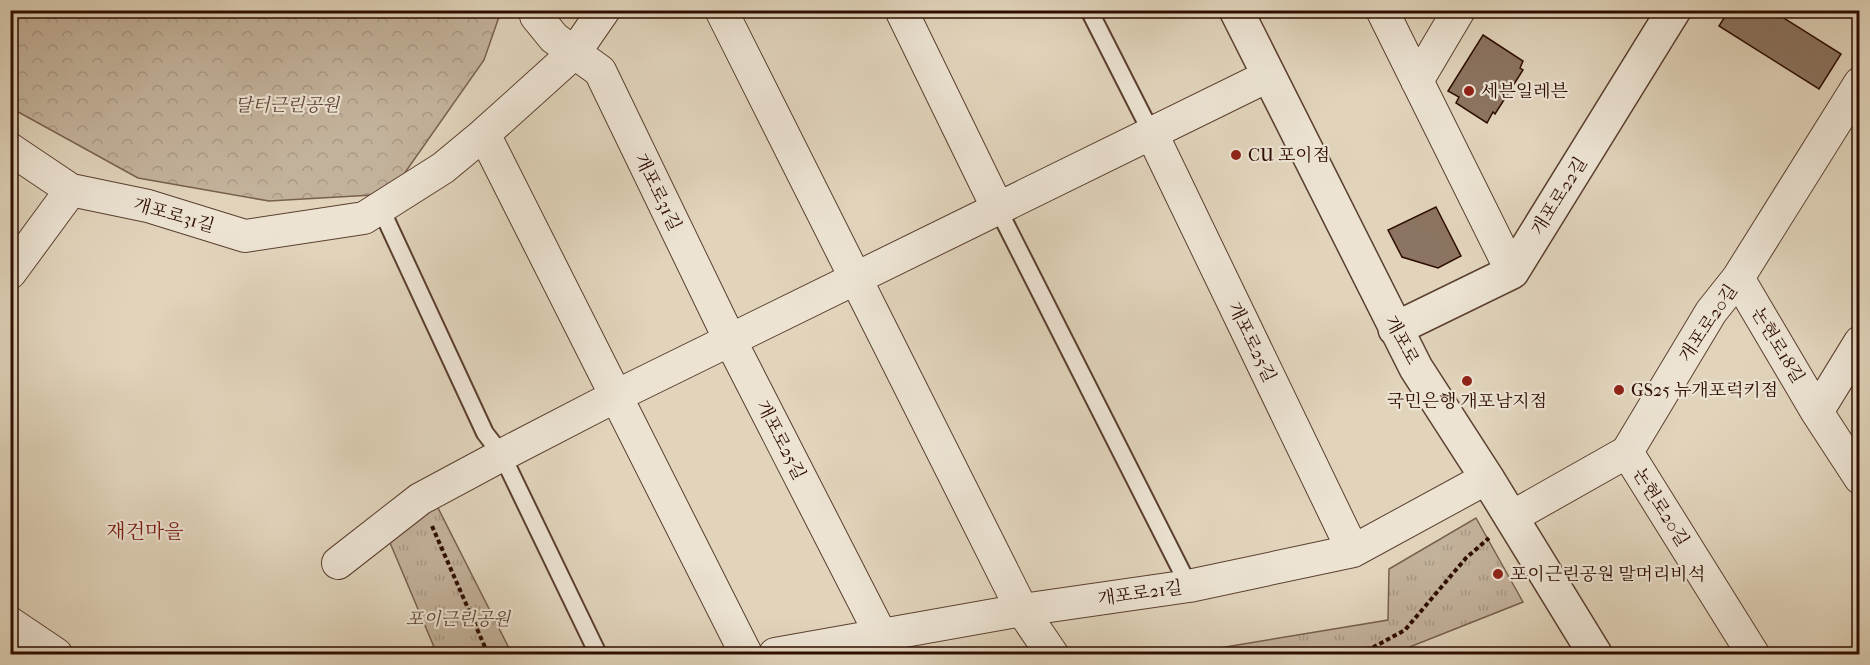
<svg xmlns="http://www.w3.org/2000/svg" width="1870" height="665" font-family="'IM FELL French Canon','Noto Serif KR',serif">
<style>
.grass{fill:url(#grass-tufts);stroke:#78604e;stroke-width:1.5}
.forest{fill:url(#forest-crowns);stroke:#78604e;stroke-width:1.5}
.building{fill:#8b7461;stroke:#2e0d00;stroke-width:1.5}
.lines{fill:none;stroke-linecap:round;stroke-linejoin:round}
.service-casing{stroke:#5b3f2f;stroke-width:20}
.minor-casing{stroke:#5b3f2f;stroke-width:34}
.tertiary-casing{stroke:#5b3f2f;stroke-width:36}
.path{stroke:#2e0d00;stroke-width:4;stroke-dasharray:4.5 3;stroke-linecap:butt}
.service{stroke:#ece3d3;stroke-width:16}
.minor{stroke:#ece3d3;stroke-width:32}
.tertiary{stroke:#ece3d3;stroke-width:33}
.poi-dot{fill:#8f2418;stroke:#ece3d3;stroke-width:2}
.labels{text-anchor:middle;stroke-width:4.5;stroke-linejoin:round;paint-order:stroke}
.poi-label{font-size:18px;fill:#2e0d00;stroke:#ece3d3;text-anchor:start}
.park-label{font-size:18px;font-style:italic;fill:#624736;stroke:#ece3d3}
.street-label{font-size:18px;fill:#2e0d00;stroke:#ece3d3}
.neighbourhood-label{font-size:20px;fill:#7a1f14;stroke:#ece3d3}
</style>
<defs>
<pattern id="grass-tufts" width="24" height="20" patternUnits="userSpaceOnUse" patternTransform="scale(1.5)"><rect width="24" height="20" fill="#c3b29b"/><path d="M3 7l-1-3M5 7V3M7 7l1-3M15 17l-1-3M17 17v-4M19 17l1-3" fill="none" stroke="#a89884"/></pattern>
<pattern id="forest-crowns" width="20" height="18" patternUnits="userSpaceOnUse" patternTransform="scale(1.5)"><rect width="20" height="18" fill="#c3b29b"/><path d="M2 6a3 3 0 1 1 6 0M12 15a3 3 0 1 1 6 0" fill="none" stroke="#a89884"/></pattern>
</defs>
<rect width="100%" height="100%" fill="#e1d4bb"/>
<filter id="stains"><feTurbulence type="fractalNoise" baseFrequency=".00333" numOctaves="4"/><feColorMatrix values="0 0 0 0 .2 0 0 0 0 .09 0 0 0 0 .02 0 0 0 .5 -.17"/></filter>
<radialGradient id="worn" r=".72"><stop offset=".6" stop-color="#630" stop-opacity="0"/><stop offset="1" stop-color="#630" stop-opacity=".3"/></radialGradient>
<path class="grass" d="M435,502L512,654H437L388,538Z
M1476,518L1523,602L1402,650L1377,654H1183L1388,620L1389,569Z"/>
<path class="forest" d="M10,11H501L484,60L390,194L269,201L138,178L11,108Z"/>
<path class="building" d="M1729,10H1771L1841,54L1819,89L1719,26Z
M1483,35L1523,61L1520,68L1523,70L1495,114L1493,112L1487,123L1456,103L1459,97L1448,91Z
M1436,207L1461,256L1438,268L1402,257L1388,230Z"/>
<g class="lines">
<defs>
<path id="service" d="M1089,10L1151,132
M381,209L485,433L502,455L598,654
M998,209L1189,586"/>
<path id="minor" d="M535,10L536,16L554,38L600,71L730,340L881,635
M721,10L1022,610L1052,654
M901,10L998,209
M1382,10L1512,272
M1417,81L1459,10
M1151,132L1353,551
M484,134L746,654
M10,149L71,190L148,206L245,236L364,218L443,168L484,134L575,52L604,10
M10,273L71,190
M1738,278L1817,412L1860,478
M1817,412L1860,342
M1627,452L1753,654
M1512,517L1627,452L1711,312L1738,278L1860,83
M338,563L420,499L502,455L616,396L1268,76
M10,623L56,654
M775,654L1022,610L1189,586L1353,551L1487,478"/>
<path id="tertiary" d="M1236,10L1416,368L1487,478L1595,654
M1395,329L1512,272L1674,10"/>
</defs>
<use href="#service" class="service-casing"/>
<use href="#minor" class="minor-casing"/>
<use href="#tertiary" class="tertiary-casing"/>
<path class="path" d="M432,526L488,654
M1336,654L1372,648L1405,630L1466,558L1489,538"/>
<use href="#service" class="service"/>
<use href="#minor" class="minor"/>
<use href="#tertiary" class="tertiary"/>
</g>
<g class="poi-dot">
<circle cx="1469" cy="91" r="6"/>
<circle cx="1236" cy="155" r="6"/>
<circle cx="1467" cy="381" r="6"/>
<circle cx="1619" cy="390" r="6"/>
<circle cx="1498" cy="574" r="6"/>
</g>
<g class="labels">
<g class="poi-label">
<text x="1481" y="97">세븐일레븐</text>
<text x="1248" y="161">CU 포이점</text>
<text x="1631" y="396">GS25 뉴개포럭키점</text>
<text x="1467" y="407" text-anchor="middle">국민은행 개포남지점</text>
<text x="1510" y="580">포이근린공원 말머리비석</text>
</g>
<g class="park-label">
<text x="287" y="111">달터근린공원</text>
<text x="458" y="625">포이근린공원</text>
</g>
<g class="street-label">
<text transform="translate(658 192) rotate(64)" y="6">개포로31길</text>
<text transform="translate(1559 196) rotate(-58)" y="6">개포로22길</text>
<text transform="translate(174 215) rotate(16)" y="6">개포로31길</text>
<text transform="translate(1708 323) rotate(-56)" y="6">개포로20길</text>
<text transform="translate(1402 340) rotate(62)" y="6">개포로</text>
<text transform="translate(1252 342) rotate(64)" y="6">개포로25길</text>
<text transform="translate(1778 345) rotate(59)" y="6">논현로18길</text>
<text transform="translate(781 440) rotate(63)" y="6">개포로25길</text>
<text transform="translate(1661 507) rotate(58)" y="6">논현로20길</text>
<text transform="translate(1140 593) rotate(-8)" y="6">개포로21길</text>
</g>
<g class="neighbourhood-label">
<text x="145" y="538">재건마을</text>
</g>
</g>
<rect width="1870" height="665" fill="none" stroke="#e1d4bb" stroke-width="36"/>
<rect x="12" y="12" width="1846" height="641" fill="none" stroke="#2e0d00" stroke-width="3"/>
<rect x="18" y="18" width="1834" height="629" fill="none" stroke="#2e0d00" stroke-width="1.5"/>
<rect width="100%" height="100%" filter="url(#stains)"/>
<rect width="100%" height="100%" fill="url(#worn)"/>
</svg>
